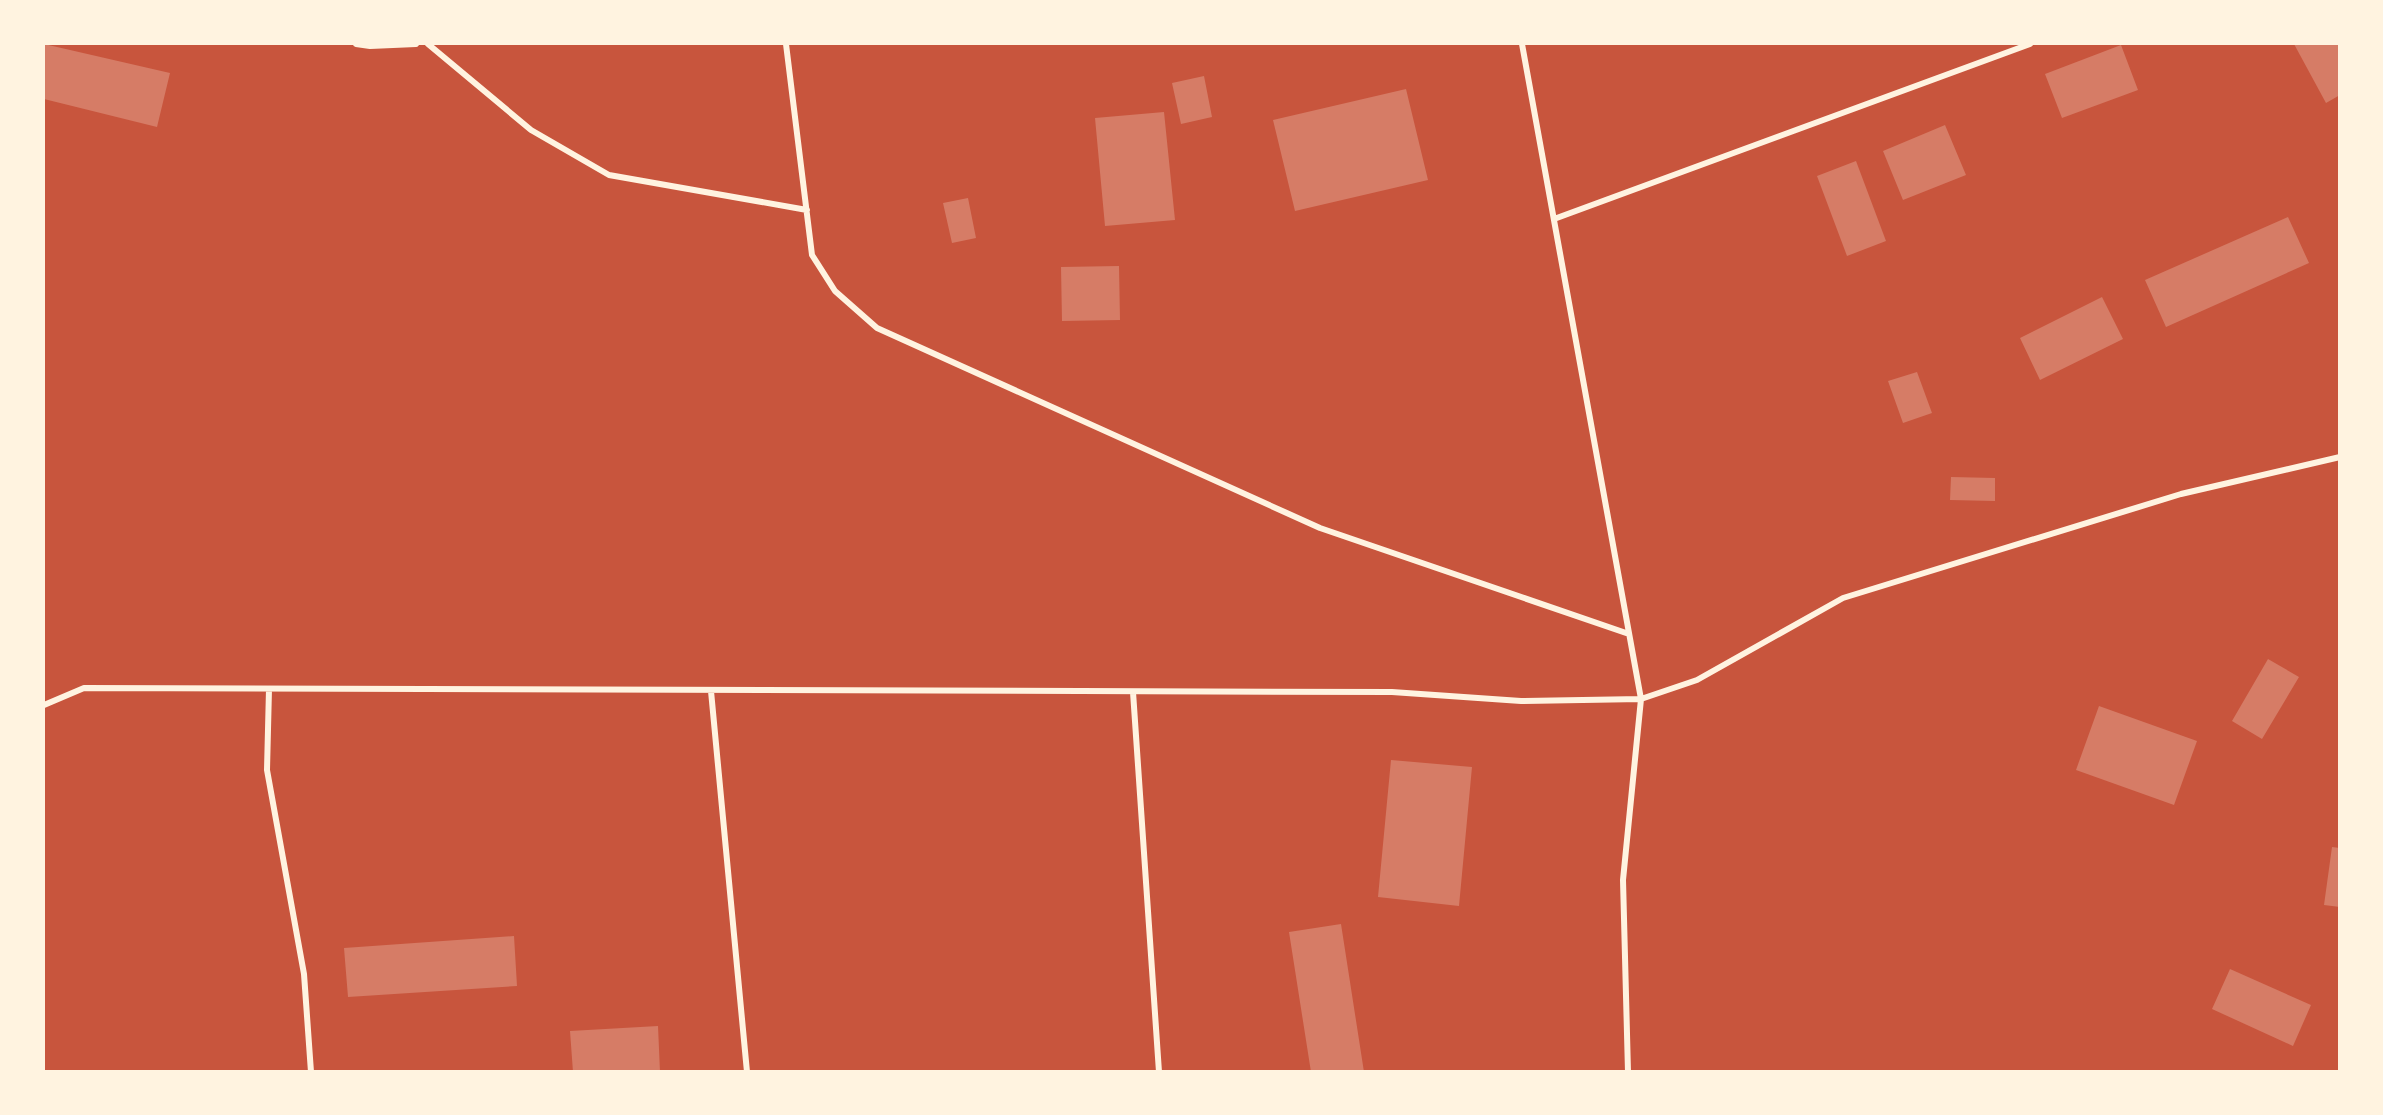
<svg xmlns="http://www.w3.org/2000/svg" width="2383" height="1115" font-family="'Asap Condensed',sans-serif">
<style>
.building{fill:#d67c66}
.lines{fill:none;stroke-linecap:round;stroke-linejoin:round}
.minor{stroke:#fff3e0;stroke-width:6}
</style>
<rect width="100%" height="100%" fill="#c8553d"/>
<path class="building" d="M44,44L170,73L157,127L44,99Z
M2294,44H2340V95L2326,103Z
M2121,45L2138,90L2062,118L2045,74Z
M1204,76L1212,117L1181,124L1172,83Z
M1406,89L1428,180L1295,211L1273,120Z
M1164,112L1175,220L1105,226L1095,118Z
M1945,125L1966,175L1903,200L1883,151Z
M1856,161L1886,241L1847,256L1817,176Z
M968,198L976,238L952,243L943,203Z
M2288,217L2309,263L2166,327L2145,280Z
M1119,266L1120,320L1062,321L1061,267Z
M2102,297L2123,339L2040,380L2020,338Z
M1917,372L1932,413L1903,423L1888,381Z
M1951,477L1995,478V501L1950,500Z
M2268,659L2299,677L2262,739L2232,721Z
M2099,706L2197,741L2174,805L2076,770Z
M1391,760L1472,767L1459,906L1378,897Z
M2332,847L2340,848V907L2324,905Z
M1341,924L1364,1072H1311L1289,932Z
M514,936L517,986L348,997L344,948Z
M2230,969L2311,1005L2293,1046L2212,1009Z
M658,1026L660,1072H573L570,1031Z"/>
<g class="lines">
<path class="minor" d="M356,44L370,46L416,44
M428,44L531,130L609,175L807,210
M786,44L812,255L835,291L877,328L1320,528L1629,634
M1522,44L1641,699L1623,880L1628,1072
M1554,219L2030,44
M269,689L267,770L304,974L311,1072
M711,691L747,1072
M1133,692L1159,1072
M44,705L84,688L1392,692L1521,701L1641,699L1697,680L1843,598L2181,494L2340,457"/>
</g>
<rect width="2383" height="1115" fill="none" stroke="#fff3e0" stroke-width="90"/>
</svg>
